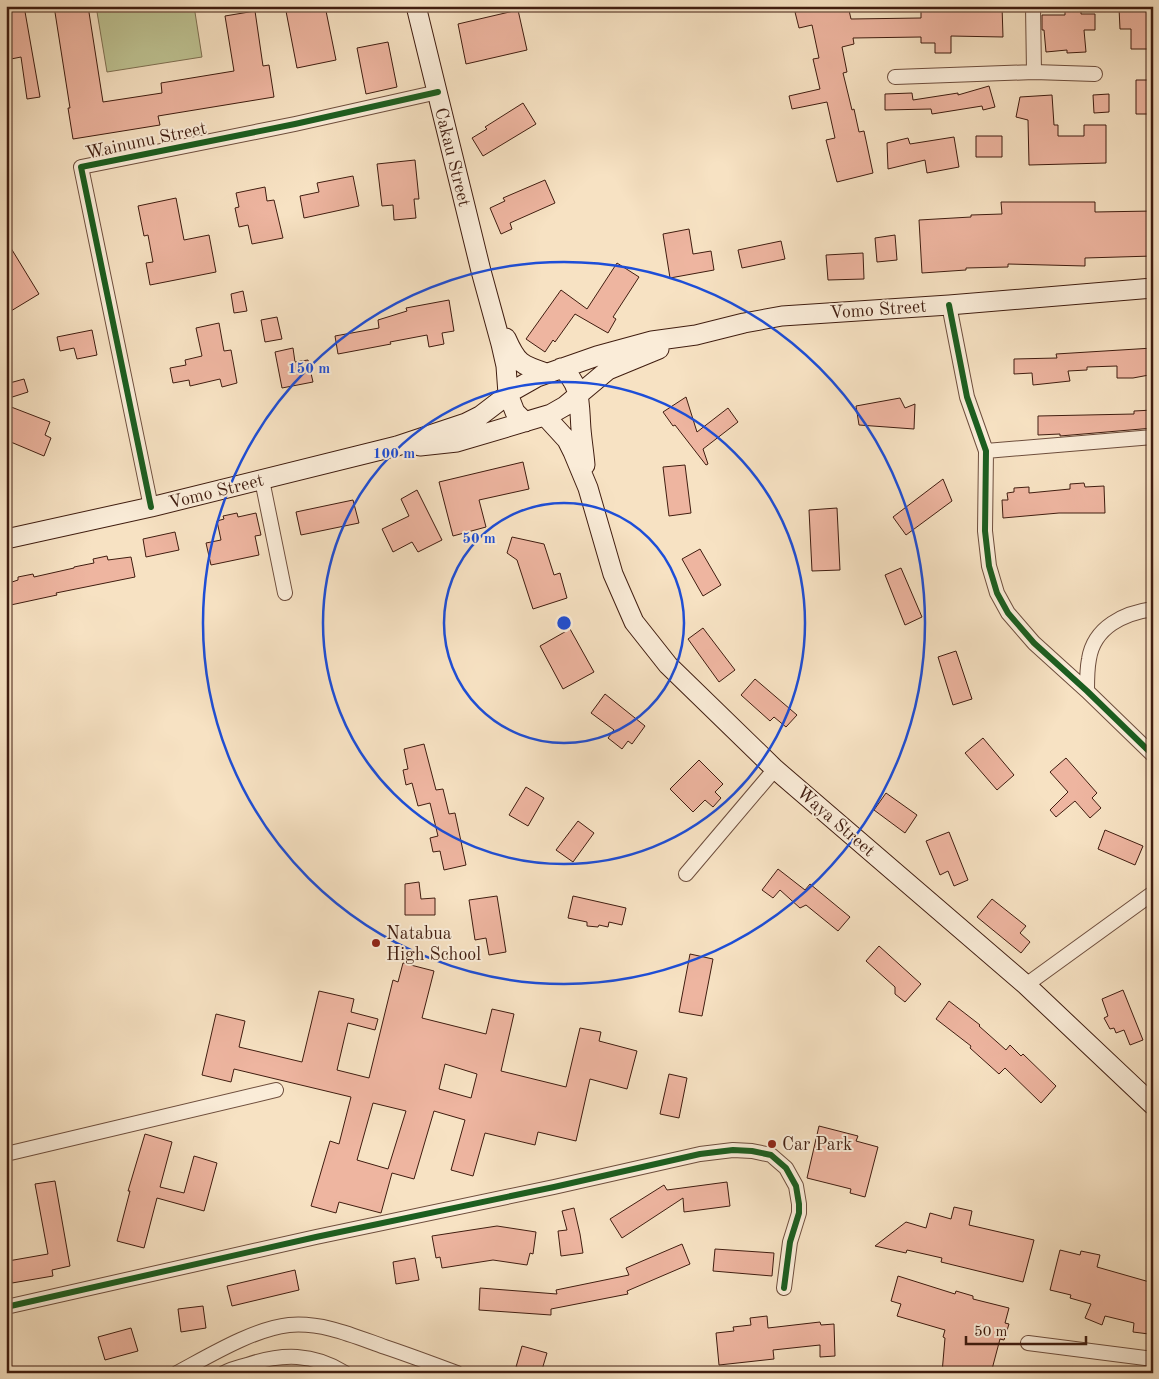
<svg xmlns="http://www.w3.org/2000/svg" width="1159" height="1379" font-family="'Old Standard TT',serif">
<style>
.green{fill:#bec393;stroke:#7f7052}
.building{fill:#eeb5a0;stroke:#401d10;fill-rule:evenodd}
.lines{fill:none;stroke-linecap:round;stroke-linejoin:round}
.minor-casing{stroke:#6e4e3d;stroke-width:16}
.secondary-casing{stroke:#401d10;stroke-width:21}
.minor{stroke:#faecd8;stroke-width:14}
.secondary{stroke:#faecd8;stroke-width:19}
.cycleway-casing{stroke:#faecd8;stroke-width:9}
.cycleway{stroke:#1b5e20;stroke-width:6}
.ring{fill:none;stroke:#1d4ed8;stroke-width:2.5}
.poi-dot{fill:#8f2418;stroke:#faecd8;stroke-width:2}
.labels{text-anchor:middle;stroke-width:4;stroke-linejoin:round;paint-order:stroke}
.street-label{font-size:18px;fill:#401d10;stroke:#faecd8}
.poi-label{font-size:18px;fill:#401d10;stroke:#faecd8;text-anchor:start}
.centre{fill:#1d4ed8;stroke:#faecd8;stroke-width:2.5}
.ring-label{font-size:15px;text-anchor:middle;font-weight:bold;fill:#1d4ed8;stroke:#faecd8;stroke-width:4;stroke-linejoin:round;paint-order:stroke}
</style>
<rect width="100%" height="100%" fill="#f7e2c3"/>
<filter id="stains"><feTurbulence type="fractalNoise" baseFrequency=".004" numOctaves="4"/><feColorMatrix values="0 0 0 0 .2 0 0 0 0 .09 0 0 0 0 .02 0 0 0 .5 -.17"/></filter>
<radialGradient id="worn" r=".72"><stop offset=".6" stop-color="#630" stop-opacity="0"/><stop offset="1" stop-color="#630" stop-opacity=".3"/></radialGradient>
<path class="green" d="M96,6H194L202,57L107,72Z"/>
<path class="building" d="M6,6H24L40,97L27,99L21,57L6,60Z
M54,6H88L103,102L162,93L161,83L234,71L225,16L255,11L263,66L269,65L274,97L158,116L160,125L73,139L68,108H70Z
M285,6H325L336,60L297,68Z
M824,6H848L851,19L921,18V8H936V7L1002,6L1003,37L951,36V53H935V43H921V37L853,38L854,44L842,47L847,72L843,73L852,110L854,109L859,132L864,131L873,173L837,182L826,140L835,138L827,102L792,109L789,96L820,89L813,59L819,58L812,25L799,28L795,12Z
M1065,6H1081V14H1095V30H1084L1086,52L1067,53V50L1046,52L1044,30H1042V15H1065Z
M1153,7V49H1131V29H1120L1119,8Z
M518,10L527,50L466,64L458,24Z
M388,42L397,87L366,94L357,48Z
M1136,80H1153V114H1136Z
M989,86L995,107L983,110L982,106L932,114L931,109L885,110V94L912,93L913,100L958,93V95Z
M1109,94V112L1094,113L1093,95Z
M1052,95L1054,125H1058V136H1084V125H1106V163L1029,165L1028,120L1016,117L1020,97Z
M523,103L536,124L483,156L472,138L487,129L485,127Z
M976,136H1002V157H976Z
M954,137L959,167L927,173L925,160L888,169L887,143L908,138L910,144Z
M415,160L419,199H414L416,218L394,220L393,205L382,206L377,164Z
M353,176L359,206L304,218L300,196L319,192L317,183Z
M545,180L555,203L510,223L512,229L501,234L490,208L505,201L503,198Z
M265,187L267,201L274,200L283,238L252,244L248,225L239,227L235,208L239,207L236,193Z
M176,198L184,240L209,235L216,272L150,285L146,263L153,262L148,235L144,236L138,206Z
M1001,202H1095V212L1153,211V256L1085,258V266L1008,264V267L966,268V270L922,273L919,220L971,217V215L1002,214Z
M689,229L693,254L711,251L714,270L670,278L663,234Z
M895,235L897,260L877,262L875,238Z
M6,240L39,294L6,314Z
M781,241L785,259L742,268L738,250Z
M863,253L864,279L828,280L826,255Z
M617,263L639,277L613,317L616,319L608,333L575,314L555,342L553,340L545,352L526,339L561,290L587,309Z
M243,291L247,311L234,313L231,294Z
M449,300L454,331L442,333L444,344L429,347L427,335L390,342L391,344L338,354L335,336L379,328L378,320L407,311L406,308Z
M277,317L282,339L265,342L261,320Z
M219,323L224,351L231,350L237,383L222,387L220,379L190,386L189,380L173,383L170,368L186,365L185,360L202,356L196,328Z
M92,330L97,355L77,359L74,348L60,351L57,337Z
M293,348L295,362L308,360L313,382L282,388L275,352Z
M1153,348V365H1148L1149,375L1133,378H1117V366L1087,367V370L1068,371L1070,381L1033,385L1032,373L1014,374V359L1057,358L1056,354Z
M24,379L28,392L6,399V384Z
M686,397L697,432L728,408L738,422L703,449L708,464L706,465L675,425L673,426L663,412Z
M900,398L905,408L915,404L914,429L859,425L856,406Z
M6,405L50,422L45,435L51,438L44,456L6,440Z
M1153,410V428L1060,436V434L1038,435V416L1134,414V411Z
M523,462L529,489L479,500L486,527L453,536L439,482Z
M685,465L691,513L669,516L663,467Z
M943,479L952,501L906,535L893,517Z
M1084,483L1085,487L1104,486L1105,513H1059L1003,518L1002,500H1008L1007,493L1014,492V488L1029,487V493L1070,489V484Z
M417,490L442,540L418,552L412,542L393,552L382,529L409,516L401,499Z
M353,500L359,523L301,535L296,512Z
M837,508L840,570L812,571L809,510Z
M237,513L238,517L256,513L261,535L255,536L259,555L211,565L206,543L221,540L217,521L224,519L223,516Z
M175,532L179,550L146,557L143,539Z
M512,537L544,544L554,575L560,573L567,598L533,609L517,560L507,553Z
M700,549L721,585L703,596L682,559Z
M107,556L108,560L131,557L135,577L56,593L57,595L6,606V584L18,580V577L33,574L34,577L74,568V567L94,563L93,559Z
M901,568L922,617L905,625L885,575Z
M703,628L735,670L719,682L688,639Z
M570,629L594,672L563,689L540,646Z
M956,651L972,699L953,705L938,657Z
M755,679L797,715L786,727L774,717L770,721L741,695Z
M605,694L645,726L632,744L628,741L622,749L608,738L614,730L591,713Z
M983,738L1014,775L997,790L965,753Z
M424,744L436,790L443,789L449,814L455,813L466,865L444,870L440,851L433,852L430,838L438,836L430,803L418,806L412,783L406,785L403,770L408,769L404,749Z
M1066,758L1097,793L1092,798L1101,808L1090,818L1075,801L1056,817L1050,810L1068,792L1050,772Z
M699,760L723,784L715,792L721,798L713,807L705,800L693,812L670,789Z
M526,787L544,798L528,826L509,815Z
M886,793L917,815L905,833L874,810Z
M578,821L594,833L573,862L556,850Z
M1105,830L1143,846L1135,865L1098,849Z
M949,832L968,880L954,886L948,871L940,875L926,841Z
M778,869L805,890L810,884L850,917L838,931L806,905L800,908L780,890L773,898L762,890Z
M419,882L421,899L435,898V915H405V884Z
M497,896L506,952L489,955L486,938L475,940L469,900Z
M573,896L626,908L622,925L609,922L608,927L599,925L598,927L587,926V922L568,918Z
M992,899L1026,926L1020,933L1030,942L1021,953L977,917Z
M879,946L921,984L905,1002L895,994V987L866,961Z
M690,954L713,959L702,1016L679,1012Z
M403,963L434,971L422,1018L486,1034L492,1009L514,1014L501,1071L566,1087L580,1028L601,1032L599,1041L637,1051L627,1089L590,1079L576,1141L538,1132L535,1145L485,1133L473,1176L451,1170L465,1120L434,1111L414,1179L392,1173L381,1213L339,1202L336,1213L311,1206L330,1141L339,1144L351,1097L234,1069L231,1082L202,1075L216,1014L245,1021L239,1047L302,1062L319,991L354,999L351,1012L378,1019L375,1030L348,1023L337,1070L369,1078L393,980L398,982ZM445,1064L477,1074L471,1098L439,1089ZM373,1103L406,1111L388,1169L357,1160Z
M1123,990L1143,1040L1130,1045L1124,1030L1116,1033L1114,1028L1110,1029L1104,1018L1108,1016L1102,999Z
M949,1001L980,1025L979,1026L1006,1050L1010,1045L1021,1056L1023,1054L1056,1086L1041,1103L1005,1068L999,1074L970,1048L971,1046L936,1019Z
M669,1074L687,1078L679,1118L660,1114Z
M819,1126L858,1136L856,1141L878,1147L865,1197L850,1193L851,1189L807,1178Z
M145,1134L172,1142L160,1187L184,1193L194,1156L217,1163L204,1211L157,1198L144,1248L117,1241L130,1191H128Z
M55,1181L70,1266L52,1270L53,1276L12,1283L8,1261L48,1254L35,1184Z
M727,1182L730,1206L684,1212L683,1198L622,1238L610,1219L664,1185L667,1190Z
M954,1207L972,1211L969,1225L1034,1240L1023,1282L941,1262L942,1258L907,1250L906,1253L875,1246L906,1222L926,1228L930,1213L951,1219Z
M574,1208L580,1234L583,1253L561,1256L558,1231L567,1230L562,1211Z
M497,1226L536,1232L533,1254L530,1253L527,1265L493,1260L442,1268L440,1257L436,1258L432,1236Z
M682,1244L690,1264L627,1291L628,1294L551,1309V1315L479,1310L480,1288L557,1294L556,1290L629,1275L626,1268Z
M715,1249L774,1253L772,1276L713,1271Z
M1060,1250L1080,1255L1081,1251L1100,1255L1097,1267L1153,1283V1320H1151L1149,1334L1133,1332L1134,1323L1105,1316L1102,1325L1085,1318L1091,1304L1070,1298L1071,1295L1050,1290Z
M415,1258L419,1280L396,1284L393,1262Z
M295,1270L299,1290L232,1306L227,1286Z
M898,1276L955,1294L956,1291L973,1296V1299L1009,1308L1005,1323L1009,1324L1004,1340L1000,1339L991,1373H942L945,1338L943,1337L945,1330L897,1316L901,1304L891,1301Z
M203,1306L206,1328L181,1332L178,1309Z
M767,1316L768,1328L820,1322L821,1325L834,1324L835,1356L820,1357V1345L773,1350L774,1359L719,1365L716,1333L734,1331L733,1327L751,1325L750,1318Z
M131,1328L138,1351L105,1360L98,1337Z
M522,1346L547,1353L541,1373L516,1367Z"/>
<g class="lines">
<defs>
<path id="minor" d="M1033,6L1034,72
M895,77L1034,72L1095,74
M949,305L967,397L986,451L985,531L989,566L997,593L1008,613L1034,643L1087,691L1153,755
M986,451L1153,437
M262,480L285,593
M151,507L81,167L295,124L438,92
M1087,691C1087,680 1087,669 1089,659C1094,627 1124,613 1153,609
M686,874L775,769
M1026,985L1153,893
M6,1154L276,1090
M6,1307L316,1237L554,1187L700,1154L733,1150L752,1151L771,1155L786,1168L796,1186L799,1204V1213L790,1242L784,1288
M1028,1343L1153,1359
M177,1373C209,1356 253,1329 289,1325C323,1322 354,1336 385,1347C409,1355 433,1364 457,1373
M224,1373C231,1369 239,1367 247,1365C282,1353 313,1353 345,1373"/>
<path id="secondary" d="M416,6L481,271L501,344L506,366L508,394L515,412L525,422
M506,338C517,363 521,365 546,373
M561,368C582,384 579,405 581,429C582,441 584,453 585,465
M545,416L567,440L573,452L588,488L613,574L634,622L668,665L775,769L1026,985L1153,1105
M420,446L457,442L551,414L565,406L608,370L659,349
M6,539L151,507L397,446L466,423L480,416L514,390L537,377L597,356L652,341L696,335L744,323L782,316L949,305L1153,288"/>
</defs>
<use href="#minor" class="minor-casing"/>
<use href="#secondary" class="secondary-casing"/>
<use href="#minor" class="minor"/>
<use href="#secondary" class="secondary"/>
<defs>
<path id="cycleway" d="M949,305L967,397L986,451L985,531L989,566L997,593L1008,613L1034,643L1087,691L1153,755
M151,507L81,167L295,124L438,92
M6,1307L316,1237L554,1187L700,1154L733,1150L752,1151L771,1155L786,1168L796,1186L799,1204V1213L790,1242L784,1288"/>
</defs>
<use href="#cycleway" class="cycleway-casing"/>
<use href="#cycleway" class="cycleway"/>
</g>
<g class="ring">
<circle cx="564" cy="623" r="120"/>
<circle cx="564" cy="623" r="241"/>
<circle cx="564" cy="623" r="361"/>
</g>
<g class="poi-dot">
<circle cx="376" cy="943" r="5"/>
<circle cx="772" cy="1144" r="5"/>
</g>
<g class="labels">
<g class="street-label">
<text transform="translate(146 140) rotate(-12)" y="6">Wainunu Street</text>
<text transform="translate(453 157) rotate(76)" y="6">Cakau Street</text>
<text transform="translate(878 309) rotate(-4)" y="6">Vomo Street</text>
<text transform="translate(216 491) rotate(-14)" y="6">Vomo Street</text>
<text transform="translate(836 821) rotate(41)" y="6">Waya Street</text>
</g>
<g class="poi-label">
<text x="386" y="939">Natabua<tspan x="386" dy="21">High School</tspan></text>
<text x="782" y="1150">Car Park</text>
</g>
</g>
<circle cx="564" cy="623" r="8" class="centre"/>
<g class="ring-label">
<text x="309" y="373">150 m</text>
<text x="394" y="458">100 m</text>
<text x="479" y="543">50 m</text>
</g>
<rect width="1159" height="1379" fill="none" stroke="#f7e2c3" stroke-width="25"/>
<rect x="8" y="8" width="1144" height="1364" fill="none" stroke="#401d10" stroke-width="2.5"/>
<rect x="12" y="12" width="1134" height="1354" fill="none" stroke="#401d10"/>
<path d="M966 1336v8h120v-8" fill="none" stroke="#401d10" stroke-width="2.5"/>
<text x="974" y="1336" font-size="15" fill="#401d10" stroke="#faecd8" stroke-width="4" paint-order="stroke">50 m</text>
<rect width="100%" height="100%" filter="url(#stains)"/>
<rect width="100%" height="100%" fill="url(#worn)"/>
</svg>
